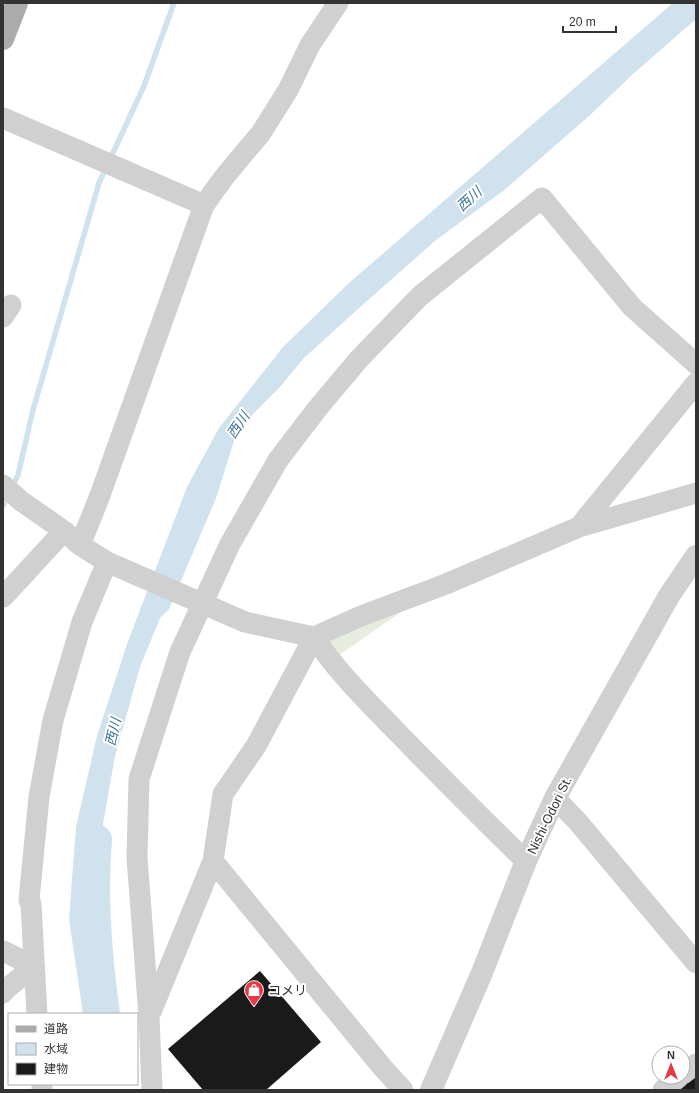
<svg xmlns="http://www.w3.org/2000/svg" width="699" height="1093" font-family="Arial,'Noto Sans JP',sans-serif">
<style>
.green{fill:#e6ecdf}
.water{fill:#cfe2ee}
.lines{fill:none;stroke-linecap:round;stroke-linejoin:round}
.stream{stroke:#cfe2ee;stroke-width:5.5}
.river{stroke:#cfe2ee;stroke-width:32}
.building{fill:#1a1a1a}
.minor{stroke:#d0d0d0;stroke-width:21}
.tertiary{stroke:#d0d0d0;stroke-width:22}
.primary{stroke:#ababab;stroke-width:22}
.labels{text-anchor:middle;stroke-width:4;stroke-linejoin:round;paint-order:stroke}
.street-label{font-size:13px;fill:#333;stroke:#fff}
.poi-label{font-size:13px;fill:#333;stroke:#fff;text-anchor:start}
.water-label{font-size:14px;font-style:italic;fill:#3f7597;stroke:#fff}
</style>
<rect width="100%" height="100%" fill="#fff"/>
<path class="green" d="M404,610L335,658L319,638Z"/>
<path class="water" d="M673,3H696V19L633,74L589,116L503,191L436,240L358,309L304,358L279,388L252,415L234,441L216,498L169,609L160,618L140,667L115,756L101,835L90,914L93,954L109,1014H83L69,919L76,827L97,736L127,644L187,487L219,428L283,347L349,283Z"/>
<g class="lines">
<path class="stream" d="M12,487L18,475L33,410L99,183L144,86L174,3
M3,506L8,495"/>
<path class="river" d="M96,840C91,898 96,957 104,1014"/>
</g>
<path class="building" d="M260,971L321,1042L266,1090H203L168,1049Z
M696,1075V1090H677Z"/>
<g class="lines">
<path class="minor" d="M3,118L204,205
M3,317L11,305
M3,485L21,501L64,531L80,545L107,562L245,622L314,637L361,616L446,584L579,527L696,493
M579,527L696,383
M80,545L99,498L204,205L225,176L261,133L288,90L310,45L338,3
M3,597L64,531
M314,637C337,672 368,702 397,732C440,776 482,819 526,861
M555,798L578,822L696,963
M213,861L383,1068L403,1090
M3,951L34,966
M3,993L5,990L34,966
M151,1012L213,861L223,794L256,746L314,637
M37,1014L31,904L29,900L39,797L53,720L82,622L107,562
M683,1074L696,1064
M42,1084V1090
M152,1090L149,1016L137,857L139,779L180,652L230,544L278,460L317,409L359,359L420,296L542,198L632,307L696,364
M663,1090L679,1077"/>
<path class="tertiary" d="M431,1090L481,975L526,861L555,798L669,596L696,556"/>
<path class="primary" d="M3,39L17,3"/>
</g>
<defs>
<symbol id="shop-pin" viewBox="-11 -11 22 30"><path d="M0 17L-7.5 6A9.5 9.5 0 1 1 7.5 6Z" fill="#e63946" stroke="#fff"/><path d="M-5-2.5h2.3a2.7 3.5 0 0 1 5.4 0H5L5.5 6h-11ZM-1.5-2.5h3a1.5 2.3 0 0 0-3 0Z" fill="#fff"/></symbol>
</defs>
<g fill-rule="evenodd">
<use href="#shop-pin" x="243" y="979" width="22" height="30"/>
</g>
<g class="labels">
<g class="street-label">
<text transform="translate(549 815) rotate(-64)" y="5">Nishi-Odori St.</text>
</g>
<g class="poi-label">
<text x="268" y="995">コメリ</text>
</g>
<g class="water-label">
<text transform="translate(469 199) rotate(-42)" y="5">西川</text>
<text transform="translate(238 425) rotate(-56)" y="5">西川</text>
<text transform="translate(113 732) rotate(-77)" y="5">西川</text>
</g>
</g>
<rect width="699" height="1093" fill="none" stroke="#333333" stroke-width="8"/>
<rect x="8" y="1013" width="130" height="72" fill="#ffffff" stroke="#adadad"/>
<rect x="16" y="1026" width="20" height="6" fill="#ababab" stroke="#adadad"/>
<text x="44" y="1033" font-size="12" fill="#333333">道路</text>
<rect x="16" y="1043" width="20" height="12" fill="#cfe2ee" stroke="#adadad"/>
<text x="44" y="1053" font-size="12" fill="#333333">水域</text>
<rect x="16" y="1063" width="20" height="12" fill="#1a1a1a" stroke="#adadad"/>
<text x="44" y="1073" font-size="12" fill="#333333">建物</text>
<g transform="translate(671 1065)"><circle r="19" fill="#ffffff" stroke="#adadad"/>
<path d="M0-3L7 15L0 10L-7 15Z" fill="#e63946"/>
<text y="-6" font-size="11" font-weight="bold" text-anchor="middle" fill="#333333">N</text>
</g>
<path d="M563 26v6h53v-6" fill="none" stroke="#333333" stroke-width="2"/>
<text x="569" y="26" font-size="12" fill="#333333" stroke="#ffffff" stroke-width="3" paint-order="stroke">20 m</text>
</svg>
